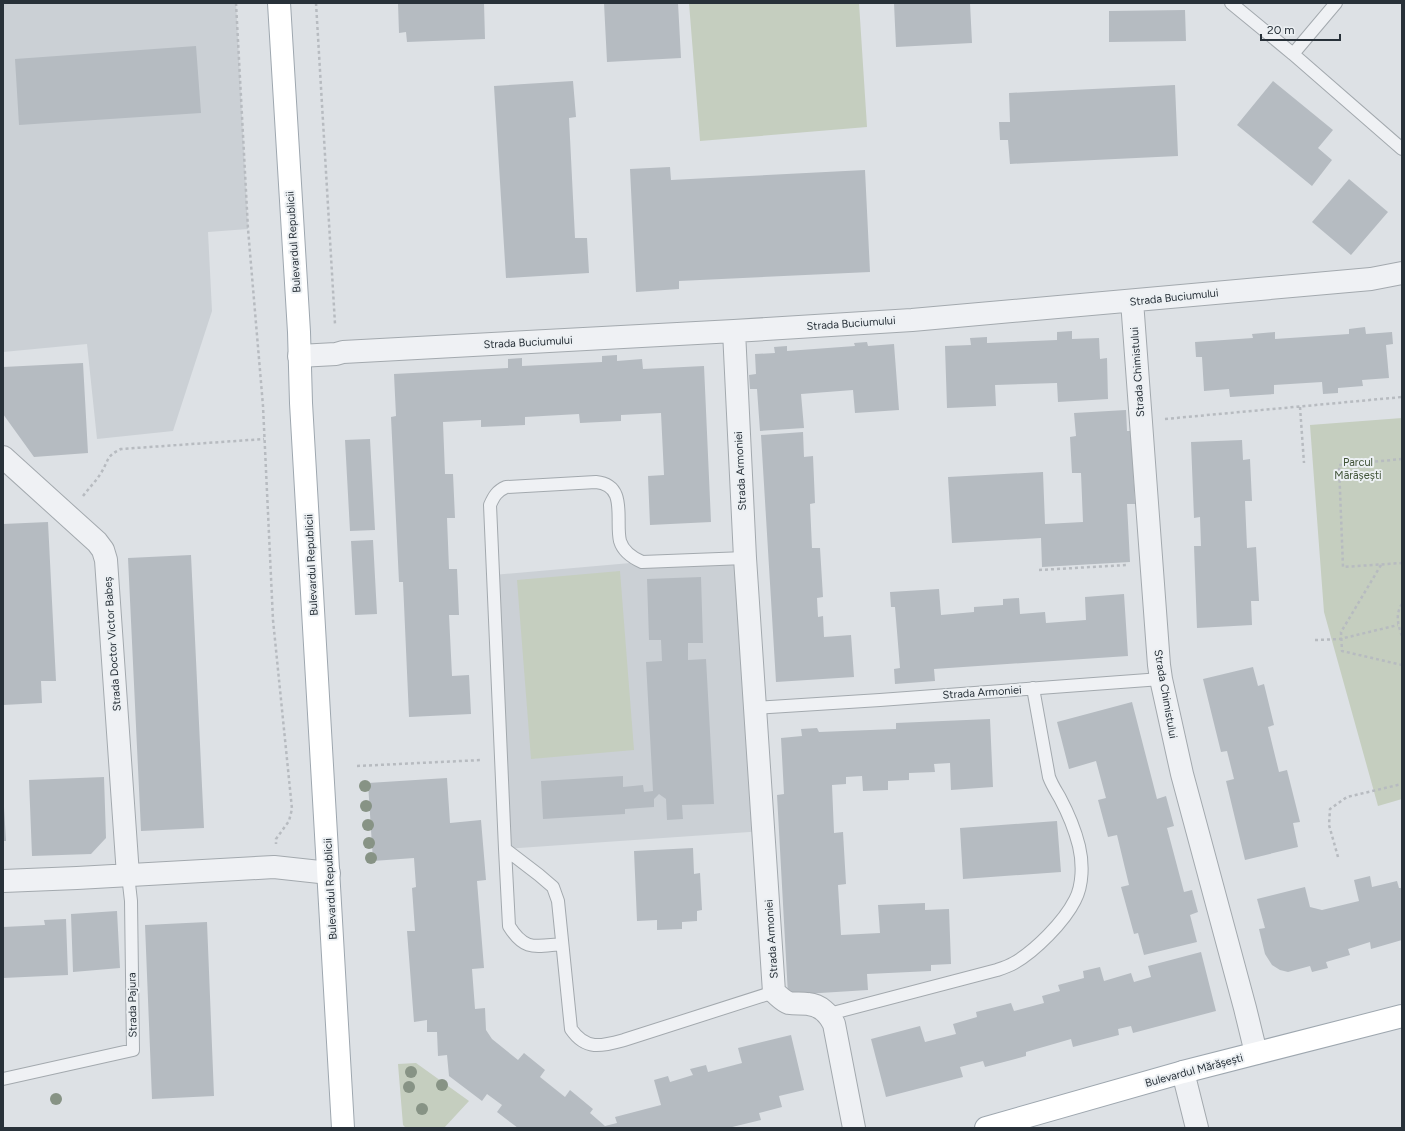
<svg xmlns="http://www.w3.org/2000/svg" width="1405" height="1131" font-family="Figtree,sans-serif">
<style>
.built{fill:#cbd0d5}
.green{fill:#c5cebf}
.building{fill:#b5bbc1}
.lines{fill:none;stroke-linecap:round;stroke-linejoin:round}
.lane-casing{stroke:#a3a9ae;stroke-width:14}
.street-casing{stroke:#a3a9ae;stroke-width:24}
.primary-casing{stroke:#9ea7af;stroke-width:24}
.path{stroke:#b7bbc0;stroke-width:2.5;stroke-dasharray:3 3;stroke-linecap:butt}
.lane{stroke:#eff1f4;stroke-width:12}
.street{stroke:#eff1f4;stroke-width:22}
.primary{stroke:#fff;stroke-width:22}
.tree{fill:#879385}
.labels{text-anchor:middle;stroke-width:4;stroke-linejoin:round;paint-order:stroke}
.street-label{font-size:11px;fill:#283139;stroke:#ecf0f3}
.park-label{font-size:11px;fill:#405337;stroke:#ecf0f3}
</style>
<rect width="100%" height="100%" fill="#dde1e5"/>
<path class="built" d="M3,3H236L248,229L208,232L212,311L173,431L97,439L87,344L3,352Z
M745,558L764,831L505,849L493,575L642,562Z"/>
<path class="green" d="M689,3H859L867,127L700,141Z
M1402,418V799L1378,806L1324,612L1310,425Z
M620,571L634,750L531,759L517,580Z
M416,1063L469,1101L444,1128H406L403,1125L398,1064Z"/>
<path class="building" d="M398,3H484L485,39L407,42L406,32L399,33Z
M604,3H678L681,58L607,62Z
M894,3H970L972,43L896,47Z
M1185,10L1186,41L1109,42V11Z
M196,46L201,113L19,125L15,59Z
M573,81L576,117L569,118L575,238H587L589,273L506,278L494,86Z
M1273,81L1333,130L1318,148L1332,160L1312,186L1237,125Z
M1175,85L1178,156L1010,164L1008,140H1000L999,122H1010L1009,93Z
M670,167L671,180L865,170L870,272L679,281V289L636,292L630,169Z
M1349,179L1388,212L1351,255L1312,222Z
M1365,327L1366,334L1392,332L1393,344L1386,345L1389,378L1362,380L1363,386L1338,388V393L1323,394L1322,382L1274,385V394L1230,397L1229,389L1204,391L1202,357H1196L1195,342L1253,338L1252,334L1275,332V339L1349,334V329Z
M1072,331V339L1099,338L1100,359L1107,358L1108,399L1058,402L1057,383L995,385L996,406L947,408L945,346L971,345L970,338L987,337V343L1057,340V332Z
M867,342L868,346L894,344L899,410L855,413L853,390L801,394L804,428L760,431L757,389H750L749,375L756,374L755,354L775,353L774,347L787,346V351L855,346L854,343Z
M617,355V361L642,359L643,369L704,366L711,522L650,525L648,476L664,475L661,413L621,415V421L580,423L579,414L525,417V425L481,427V420L443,422L445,474H453L455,518H447L449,569H457L459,615H449L452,676L469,675L471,714L409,717L403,582H399L391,417L396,416L394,374L508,368V359L522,358V366L602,362V356Z
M83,363L88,453L34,457L3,414V367Z
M1126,410L1127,431H1131L1135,504H1127L1130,562L1042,567L1041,538L952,543L948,477L1043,472L1045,524L1083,522L1081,473H1072L1070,437L1076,436L1074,413Z
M803,432L804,457L813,456L815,503L810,504L812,548H820L823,597L817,598L818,617L823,616L824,637L851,635L854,677L776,682L761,435Z
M370,439L375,530L350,531L345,440Z
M1242,440L1243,460L1250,459L1252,501H1245L1247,548L1256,547L1259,601H1251L1252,625L1197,628L1194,546H1201L1200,517L1194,518L1191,442Z
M48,522L56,681H41L42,703L3,705V524Z
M373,540L377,614L355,615L351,541Z
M191,555L204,828L141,831L128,558Z
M701,577L703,643H688V660L706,659L714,804L682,805L683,819L667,820L666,799L659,794L654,799V807L625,809V814L543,819L541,781L623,776V787L643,785L644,792L653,791L646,662L662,661L661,640H649L647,579Z
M939,589L941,615L974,612V607L1003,605V599L1019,598L1020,614L1045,612L1046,623L1086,620L1085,597L1124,594L1128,656L934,669L935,681L895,684L894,669L900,668L895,607H891L890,592Z
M1253,667L1258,686L1264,684L1274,725L1268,727L1279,772L1287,770L1300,822L1293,823L1298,847L1245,860L1226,781L1234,779L1227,751L1221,752L1203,679Z
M1132,702L1157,799L1166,796L1174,826L1167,828L1184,892L1192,890L1198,912L1190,915L1197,942L1144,955L1138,933L1134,934L1121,887L1129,885L1117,835L1108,837L1098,800L1106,798L1096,761L1069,769L1057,722Z
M990,719L993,787L951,790L950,763L934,764L935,772L909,773V780L888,781V790L863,791L862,776L846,777V784L832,785L834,833L843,832L846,884L838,885L841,935L880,933L878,905L925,903V910L949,909L951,964L931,965V971L867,974L868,990L788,995L777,795L784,794L781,738L802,736L801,729L817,728L819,732L896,729V723Z
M104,777L106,838L91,854L32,856L29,780Z
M447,778L450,823L481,820L486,880L477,881L484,968L472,969L475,1009L485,1008L486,1030L492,1039L518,1060L524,1053L545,1070L540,1077L565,1097L570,1090L593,1109L590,1113L605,1126L617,1123L615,1117L661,1105L654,1080L668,1076L670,1082L693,1075L690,1069L706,1065L708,1072L742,1063L738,1048L791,1035L804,1090L779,1096L782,1107L759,1113L761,1120L728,1128H518L497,1112L502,1105L487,1094L482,1101L449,1076L447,1055L438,1056L437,1032H427V1020L414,1022L407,931H415L412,888L416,887L414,858L373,861L368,783Z
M3,807H4L6,841H3Z
M1057,821L1061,872L963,879L960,828Z
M693,848L694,874L700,873L702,910L697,911V921L682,922V929L657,930V920L637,921L634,851Z
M1370,876L1372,887L1397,881L1399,888H1402V940L1371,949L1370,942L1348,949L1350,955L1326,962L1328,968L1312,972L1310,966L1288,972L1280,970L1272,965L1265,954L1259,929L1265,928L1257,899L1305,887L1310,907L1322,910L1359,901L1354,880Z
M117,911L120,968L73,972L71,914Z
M66,919L68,975L3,978V927L45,925L44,920Z
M207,922L214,1096L152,1099L145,925Z
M1201,952L1216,1011L1133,1033L1131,1026L1118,1029L1119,1035L1073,1047L1071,1039L1026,1052V1056L985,1067L983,1061L960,1067L963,1077L886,1097L871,1039L920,1026L925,1042L956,1034L953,1024L977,1017L976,1012L1011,1003L1014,1011L1044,1003L1042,996L1060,991L1058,985L1084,978L1083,971L1100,967L1104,981L1131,973L1134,982L1151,977L1148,966Z"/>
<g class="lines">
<defs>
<path id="lane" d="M1231,3L1293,54L1402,149
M1293,54L1336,3
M745,558L642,562C633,558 623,551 620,541C615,520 628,485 596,482L506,487C497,491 494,496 490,505L505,849L539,875L553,887L558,901L571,1029C586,1051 602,1046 624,1040L774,992
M755,708L880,700L1161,679
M505,849L509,926C525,952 536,946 562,944
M829,1014L997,970C1003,968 1009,966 1014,963C1035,951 1064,922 1075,900C1083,885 1083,863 1079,846C1075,830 1068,813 1060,798C1056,791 1052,785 1049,777L1033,688
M3,1079L133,1050L131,901L128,875"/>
<path id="street" d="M1132,301L1159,665L1161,679L1182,774L1245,1008L1256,1053
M734,331L745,558L774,992C779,996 783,1001 789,1003C795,1004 802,1003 808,1004C820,1005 829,1014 834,1024L854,1128
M299,356L336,354L343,352L734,331L912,320L1371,279L1402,273
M3,457L97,542L103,550L106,560L128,875
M3,881L77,878L274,867L329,873
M1183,1072L1197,1128"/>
<path id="primary" d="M279,3L299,332L301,403L343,1128
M986,1128L1183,1072L1402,1016"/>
</defs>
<use href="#lane" class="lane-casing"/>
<use href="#street" class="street-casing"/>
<use href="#primary" class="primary-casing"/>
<path class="path" d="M236,3L248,229L263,406L273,620L292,809L289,821L276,839V844
M316,3L335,324
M1300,407L1304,463
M1165,419L1402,397
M1402,459L1339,465L1343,567L1402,563
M83,496C89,488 96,481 101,473C109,460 106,456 121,449L264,439
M1381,565L1341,632L1342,651L1402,665
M1039,570L1127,565
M1402,604C1395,614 1398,625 1402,636
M1315,640L1340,639L1398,625
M357,766L482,760
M1338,857L1329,825L1330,809L1347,797L1402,784"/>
<use href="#lane" class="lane"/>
<use href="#street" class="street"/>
<use href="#primary" class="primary"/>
</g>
<g class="tree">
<circle cx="365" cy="786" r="6"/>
<circle cx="366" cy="806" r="6"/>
<circle cx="368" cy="825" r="6"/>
<circle cx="369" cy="843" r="6"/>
<circle cx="371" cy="858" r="6"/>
<circle cx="411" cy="1072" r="6"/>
<circle cx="442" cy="1085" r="6"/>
<circle cx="409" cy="1087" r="6"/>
<circle cx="56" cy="1099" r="6"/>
<circle cx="422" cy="1109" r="6"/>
</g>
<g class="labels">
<g class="street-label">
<text transform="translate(293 242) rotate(-94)" y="4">Bulevardul Republicii</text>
<text transform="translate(1174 297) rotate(-6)" y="4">Strada Buciumului</text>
<text transform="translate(851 323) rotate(-4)" y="4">Strada Buciumului</text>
<text transform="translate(528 342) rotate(-3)" y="4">Strada Buciumului</text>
<text transform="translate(1137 372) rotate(-94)" y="4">Strada Chimistului</text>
<text transform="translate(740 471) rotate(-93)" y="4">Strada Armoniei</text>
<text transform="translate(311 565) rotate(-93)" y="4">Bulevardul Republicii</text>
<text transform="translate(112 644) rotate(-94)" y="4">Strada Doctor Victor Babeș</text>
<text transform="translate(982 692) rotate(-4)" y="4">Strada Armoniei</text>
<text transform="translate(1166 694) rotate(80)" y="4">Strada Chimistului</text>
<text transform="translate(330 889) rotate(-93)" y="4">Bulevardul Republicii</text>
<text transform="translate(771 939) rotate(-94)" y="4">Strada Armoniei</text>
<text transform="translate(132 1005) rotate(-91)" y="4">Strada Pajura</text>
<text transform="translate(1194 1070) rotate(-15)" y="4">Bulevardul Mărășești</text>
</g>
<g class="park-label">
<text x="1358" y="466">Parcul<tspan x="1358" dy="13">Mărășești</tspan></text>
</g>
</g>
<rect width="1405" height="1131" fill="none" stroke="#283139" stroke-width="8"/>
<path d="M1261 34v6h79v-6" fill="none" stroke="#283139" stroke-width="2"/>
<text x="1267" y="34" font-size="12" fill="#283139" stroke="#ecf0f3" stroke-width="3" paint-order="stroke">20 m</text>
</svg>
